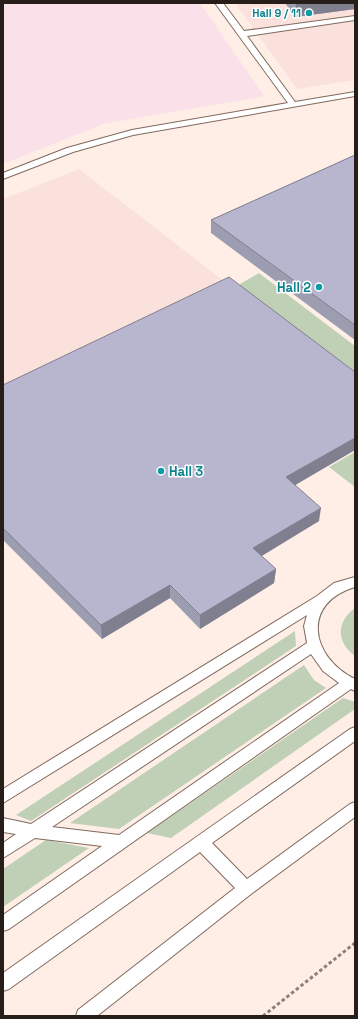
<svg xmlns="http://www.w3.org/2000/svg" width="358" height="1019" font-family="'Space Grotesk',sans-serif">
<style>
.commercial{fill:#fbe1db}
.industrial{fill:#fae0e8}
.green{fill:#c0d0b6}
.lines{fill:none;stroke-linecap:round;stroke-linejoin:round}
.service-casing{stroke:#816a5f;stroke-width:2}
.path{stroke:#8c807a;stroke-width:3;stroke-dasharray:3.5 2.5;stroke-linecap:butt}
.service{fill:#fff;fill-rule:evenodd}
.wall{fill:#9d9db1}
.shaded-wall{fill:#807f90}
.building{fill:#b7b6ce;stroke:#807f90}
.culture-dot{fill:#0f9aa8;stroke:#fff;stroke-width:1.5}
.labels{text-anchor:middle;stroke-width:3;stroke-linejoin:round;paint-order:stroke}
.far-culture-label{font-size:11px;font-weight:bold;fill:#0d838f;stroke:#fff;text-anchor:end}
.culture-label{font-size:13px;font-weight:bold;fill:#0d838f;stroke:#fff;text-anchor:end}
</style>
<rect width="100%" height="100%" fill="#feeee6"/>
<path class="commercial" d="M235,3H355V80L297,89Z
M79,169L233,288L3,399V199Z"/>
<path class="industrial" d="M3,3H200L264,96L103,124L3,164Z"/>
<path class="green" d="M259,273L355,346V387L228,291Z
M355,452V487L329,467Z
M355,608V656C336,642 336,622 355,608Z
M295,631L296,646L31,821L16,815Z
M304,665L314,680L326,688L119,829L70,823Z
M343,698L355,702V709L171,838L147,833Z
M46,840L89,848L3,907V869Z"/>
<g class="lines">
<defs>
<path id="service" d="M215,3H223L244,31L355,16V20L247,36L295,102L355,92V96L133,135L73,152L3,179V173L67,148L132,130L288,103Z
M355,577V587C301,603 310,657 355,679V691L351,689L9,929L3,931V915L102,846L35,838L3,858V843L16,834L3,832V818L31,824L307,643L304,626L307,615L3,803V789L317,596L334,583ZM311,654L323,671L339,683L119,835L52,827Z
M355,727V741L212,843L247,879L350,804L355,802V817L251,894L97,1016H76L78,1010L235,888L200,852L9,989L3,991V973L350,729Z"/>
</defs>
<use href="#service" class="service-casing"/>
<path class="path" d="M263,1016L355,943"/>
<use href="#service" class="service"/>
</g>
<path class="wall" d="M285,3H355V9L295,17Z
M355,155V340L211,233V220Z
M355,372V450L295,485L319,521L261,556L276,569L274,583L200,629L170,598L102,639L3,540V385Z"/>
<path class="shaded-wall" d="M307,3H355V9L295,17L296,4Z
M355,438V450L285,491L286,477Z
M321,508L319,521L252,562L253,548Z
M276,569L274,583L200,629V615Z
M170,585V598L102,639L101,625Z"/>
<path class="building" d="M295,3H307L296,4Z
M355,155V325L211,220Z
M229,277L355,372V438L286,477L321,508L253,548L276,569L200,615L170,585L101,625L3,528V385Z"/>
<g class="culture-dot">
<circle cx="309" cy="13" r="4"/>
<circle cx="319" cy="287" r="4"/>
<circle cx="161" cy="471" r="4"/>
</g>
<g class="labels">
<g class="far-culture-label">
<text x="301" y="17">Hall 9 / 11</text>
</g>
<g class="culture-label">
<text x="311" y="292">Hall 2</text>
<text x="169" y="476" text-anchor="start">Hall 3</text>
</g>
</g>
<rect width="358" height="1019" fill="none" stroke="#271e19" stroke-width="8"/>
</svg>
